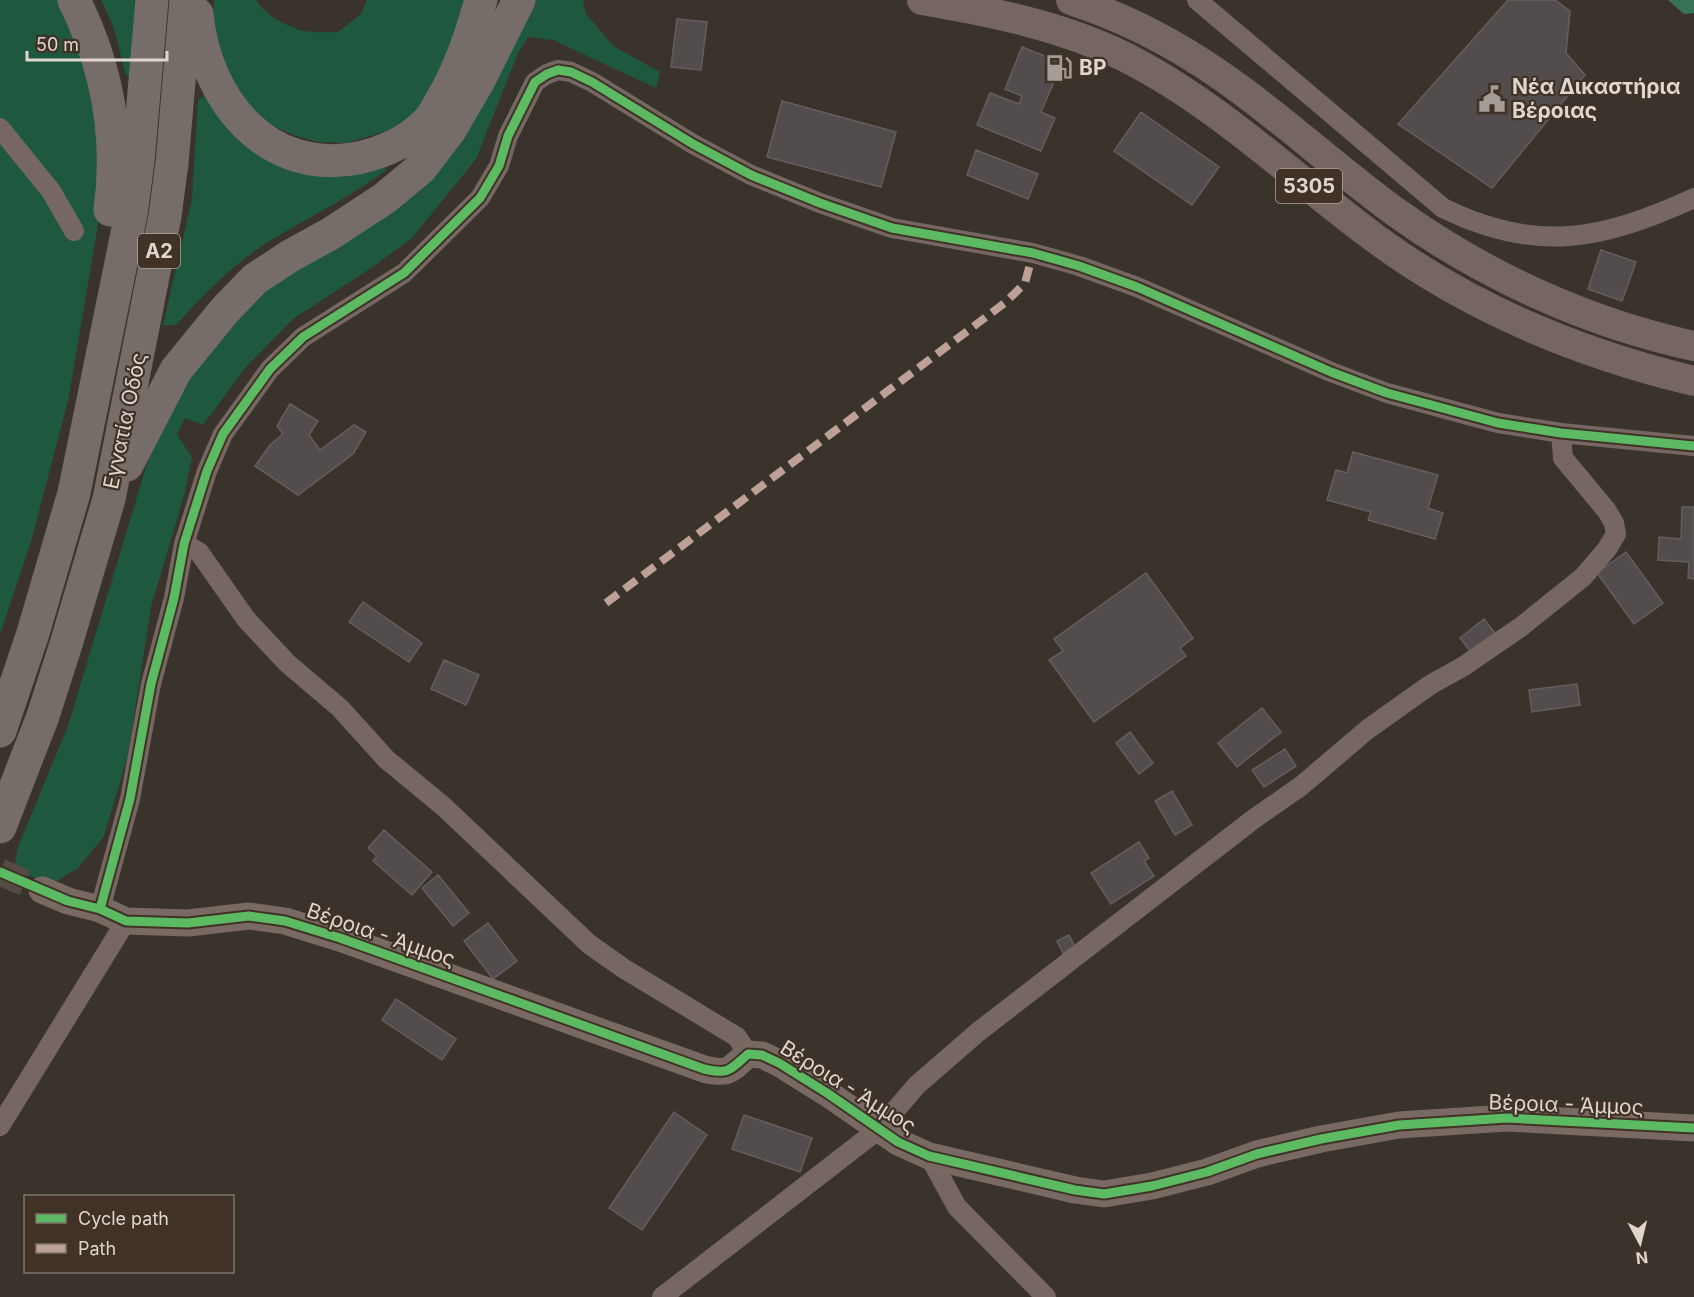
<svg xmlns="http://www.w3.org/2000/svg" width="1694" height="1297" font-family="Inter,sans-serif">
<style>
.green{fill:#1e593f}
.forest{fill:#377456}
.building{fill:#524d4c;stroke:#645f5f;stroke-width:1.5}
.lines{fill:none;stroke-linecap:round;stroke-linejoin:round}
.secondary-tunnel{stroke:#534b44;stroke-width:27;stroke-dasharray:27 14;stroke-linecap:butt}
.street{stroke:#766763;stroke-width:20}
.secondary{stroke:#796963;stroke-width:27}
.primary{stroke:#766662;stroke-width:30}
.highway{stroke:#776d68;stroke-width:33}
.quiet{stroke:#bda197;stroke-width:8;stroke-dasharray:15 8;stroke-linecap:butt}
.cycleway-casing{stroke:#403226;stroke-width:13}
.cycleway{stroke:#5cba63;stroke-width:9}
.labels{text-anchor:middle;stroke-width:4.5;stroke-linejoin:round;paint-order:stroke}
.shield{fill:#403226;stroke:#afa59c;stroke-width:1.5}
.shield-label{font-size:20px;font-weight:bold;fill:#dfd6ce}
.poi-label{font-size:21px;font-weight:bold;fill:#dfd6ce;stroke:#403226;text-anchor:start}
.street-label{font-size:21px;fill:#dfd6ce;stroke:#403226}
</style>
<rect width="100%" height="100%" fill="#3a332c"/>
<path class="green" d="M0,0H62L92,81L103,175L97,231L68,401L32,538L0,634Z
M101,0H137L130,77L126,75L113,25Z
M214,0H256C265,15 287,27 304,31C314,33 327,32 338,32L360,15L367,0H468L444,75L411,117L395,129L346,143L319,142L293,135L269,124L250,109L221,69L213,19Z
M526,0H583L586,14L613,46L660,72L656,88L553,40L528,37L518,53L476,159L412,238L374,266L293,319L246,367L203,425L185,418L177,435L192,457L185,492L151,607L128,755L104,836L78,868L52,884L14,870L18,847L68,726L146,467L173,398L202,354L273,284L401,202Z
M204,96L235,135L384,164L386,170C349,198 307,218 268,242C233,264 203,295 176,325H163L192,199L198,100Z"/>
<path class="forest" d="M1668,0H1694V13L1684,14Z"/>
<path class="building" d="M1508,0H1555L1570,11L1566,53L1585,75L1492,188L1398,124Z
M677,19L707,22L701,70L671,67Z
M1022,47L1062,63L1041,112L1055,118L1041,151L977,125L990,93L1019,104L1022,96L1005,89Z
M782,101L896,132L881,187L767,157Z
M1141,112L1219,167L1192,205L1114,151Z
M976,150L1038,174L1028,199L967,175Z
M1601,250L1636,262L1622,301L1588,289Z
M290,404L318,421L309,435L320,450L354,425L366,432L353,454L298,495L255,466L270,445L283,434L277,426Z
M1353,452L1438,475L1428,508L1443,513L1435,539L1368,520L1371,512L1327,500L1336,470L1347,473Z
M1682,507H1694V579L1688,578L1689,562L1658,560L1659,537L1681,539Z
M1626,552L1663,603L1634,624L1597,573Z
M1146,573L1193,638L1180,648L1186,656L1094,722L1049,660L1063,651L1054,639Z
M363,602L422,643L409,662L349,622Z
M1484,619L1495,633L1471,652L1460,638Z
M444,660L479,675L466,705L431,689Z
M1577,684L1580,705L1532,712L1529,690Z
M1262,708L1281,732L1237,767L1218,743Z
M1130,732L1153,763L1139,774L1116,743Z
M1285,749L1296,766L1264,787L1252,770Z
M1172,791L1192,825L1175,835L1155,801Z
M384,830L432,872L412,895L373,861L377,856L368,848Z
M1139,842L1149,858L1144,861L1154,876L1111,904L1091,873Z
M438,875L469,913L453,926L422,888Z
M488,923L517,961L493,979L464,941Z
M1069,935L1075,947L1063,953L1057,941Z
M396,999L456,1039L442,1060L382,1020Z
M674,1112L707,1135L642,1230L609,1208Z
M744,1115L812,1138L800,1172L732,1149Z"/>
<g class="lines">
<path class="secondary-tunnel" d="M0,872L42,890"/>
<path class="street" d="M1197,0L1443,208C1537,254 1602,240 1694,198
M0,128L51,191L74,231
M184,544L199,552L246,619L287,663L340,708L386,759L443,806L589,944L623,968L737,1037L748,1054
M100,909L130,799L151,684L174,598L184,544L207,471L223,434L270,369L303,337L404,273L480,198L499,166L508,136L535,82L547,74L558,70L571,72L592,82L693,144L751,175L820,203L892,228L1033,253L1079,266L1137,287L1331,372L1387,393L1498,423L1561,433L1694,446
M0,1126L126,921
M929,1156L957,1207L1046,1297
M662,1297L879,1129L917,1085L978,1032L1255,818L1301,786L1368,729L1430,685L1464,666L1522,626L1583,577L1607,549L1616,534L1614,523L1607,511L1563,458L1561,433"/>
<path class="secondary" d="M42,890L68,901L100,909L126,921L188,923L249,916L285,921L340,938L704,1069C729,1075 730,1070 748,1054L762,1055L779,1063L827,1093L898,1142L929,1156L1075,1190L1104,1194L1152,1186L1207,1172L1257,1154L1321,1139L1399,1125L1507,1118L1694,1128"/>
<path class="primary" d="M922,0C991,12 1059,25 1123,56C1217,103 1292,177 1376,239C1470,308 1581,354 1694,381
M1071,0C1104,11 1137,25 1167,42C1251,88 1320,157 1397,213C1485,276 1588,323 1694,346"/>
<path class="highway" d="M74,0C107,66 120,137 110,210
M197,14C205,99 266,176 358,158C385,152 410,141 429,120C434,115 437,107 441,101C460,69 471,35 481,0
M127,465L176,370L225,310L255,279L290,256L330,234L385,198L421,168L450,130L478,82L519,0
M0,731L33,633L74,493L131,214L138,161L152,0
M0,827L43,716L67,641L109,499L165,216L172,163L186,0"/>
<path class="quiet" d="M606,603L1006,302L1025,283L1033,253"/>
<defs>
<path id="cycleway" d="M0,872L68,901L100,909L126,921L188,923L249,916L285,921L340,938L704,1069C729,1075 730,1070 748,1054L762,1055L779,1063L827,1093L898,1142L929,1156L1075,1190L1104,1194L1152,1186L1207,1172L1257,1154L1321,1139L1399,1125L1507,1118L1694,1128
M100,909L130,799L151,684L174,598L184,544L207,471L223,434L270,369L303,337L404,273L480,198L499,166L508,136L535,82L547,74L558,70L571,72L592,82L693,144L751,175L820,203L892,228L1033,253L1079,266L1137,287L1331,372L1387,393L1498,423L1561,433L1694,446"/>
</defs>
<use href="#cycleway" class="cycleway-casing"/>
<use href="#cycleway" class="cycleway"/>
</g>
<defs>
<symbol id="fuel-bare" viewBox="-9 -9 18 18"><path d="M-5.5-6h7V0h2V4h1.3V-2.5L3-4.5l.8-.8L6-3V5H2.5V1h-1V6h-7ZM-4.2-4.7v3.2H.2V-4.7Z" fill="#a59d95" stroke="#403226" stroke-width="2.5" paint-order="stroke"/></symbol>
<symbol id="civic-bare" viewBox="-9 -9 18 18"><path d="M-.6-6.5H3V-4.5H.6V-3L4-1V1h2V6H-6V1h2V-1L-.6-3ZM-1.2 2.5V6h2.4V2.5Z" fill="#a59d95" stroke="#403226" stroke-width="2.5" paint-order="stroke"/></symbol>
</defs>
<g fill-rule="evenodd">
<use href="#fuel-bare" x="1040" y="49" width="38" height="38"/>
<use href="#civic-bare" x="1473" y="80" width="38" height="38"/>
</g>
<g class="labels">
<g class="shield">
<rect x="1276" y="169" width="66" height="34" rx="4.5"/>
<rect x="138" y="234" width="42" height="34" rx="4.5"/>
</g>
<g class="shield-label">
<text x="1309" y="193">5305</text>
<text x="159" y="258">Α2</text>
</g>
<g class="poi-label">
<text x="1079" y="75">BP</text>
<text x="1512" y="94">Νέα Δικαστήρια<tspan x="1512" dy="24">Βέροιας</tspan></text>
</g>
<g class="street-label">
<text transform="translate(125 421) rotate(-78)" y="7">Εγνατία Οδός</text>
<text transform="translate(381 935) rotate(19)" y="7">Βέροια - Άμμος</text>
<text transform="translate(848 1087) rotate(32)" y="7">Βέροια - Άμμος</text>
<text transform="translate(1566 1105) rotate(2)" y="7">Βέροια - Άμμος</text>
</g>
</g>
<rect x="24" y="1195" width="210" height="78" fill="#403226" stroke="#807469" stroke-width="1.5"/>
<rect x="36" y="1214" width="30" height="9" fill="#5cba63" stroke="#807469" stroke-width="1.5"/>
<text x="78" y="1225" font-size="18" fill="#dfd6ce">Cycle path</text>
<rect x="36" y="1244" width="30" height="9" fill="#bda197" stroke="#807469" stroke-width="1.5"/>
<text x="78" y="1255" font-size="18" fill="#dfd6ce">Path</text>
<g transform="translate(1640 1243) rotate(173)" stroke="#403226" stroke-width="4.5" paint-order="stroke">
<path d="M0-4.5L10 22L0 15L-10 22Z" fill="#dfd6ce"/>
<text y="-9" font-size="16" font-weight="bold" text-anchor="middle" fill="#dfd6ce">N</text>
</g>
<path d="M27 51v9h140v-9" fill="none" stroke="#dfd6ce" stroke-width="3"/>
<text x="36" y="51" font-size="18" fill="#dfd6ce" stroke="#403226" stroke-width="4.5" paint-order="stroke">50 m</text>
</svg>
